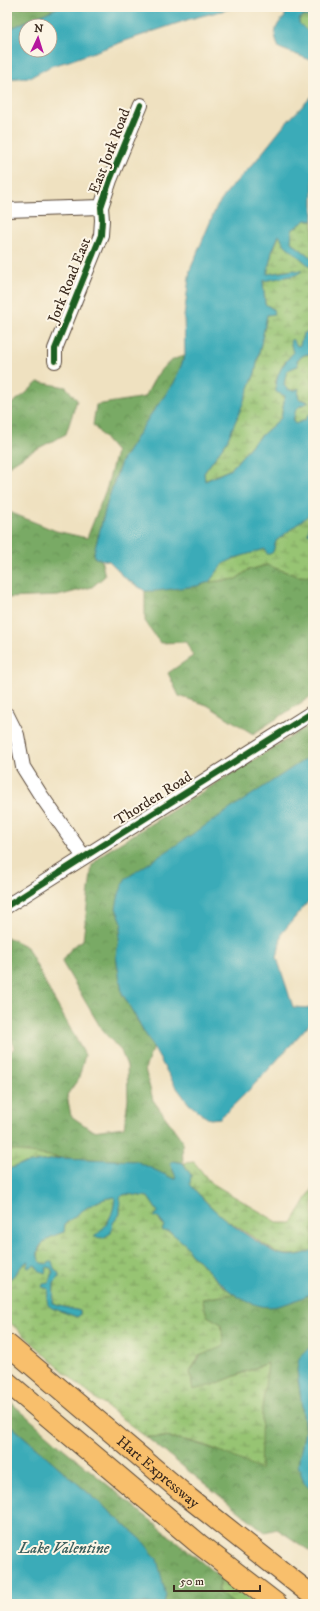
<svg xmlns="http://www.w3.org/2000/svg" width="320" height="1611" font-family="'IM FELL DW Pica',serif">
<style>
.grass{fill:url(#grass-tufts);stroke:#697748}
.forest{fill:url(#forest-crowns);stroke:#5a6a42}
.wetland{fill:url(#wetland-marsh);stroke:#697748}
.water{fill:#3babb8;stroke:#3b6a6b;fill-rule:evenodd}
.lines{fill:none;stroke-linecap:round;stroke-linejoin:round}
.minor-casing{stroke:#564536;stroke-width:16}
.highway-casing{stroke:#564536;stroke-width:22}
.minor{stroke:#fff;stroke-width:14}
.highway{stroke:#f8bf6c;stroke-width:20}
.cycleway-casing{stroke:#fcf5e5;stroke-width:8}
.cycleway{stroke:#1b5e20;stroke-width:6}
.labels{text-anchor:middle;stroke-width:4;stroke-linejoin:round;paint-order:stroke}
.street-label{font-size:15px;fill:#3b2a1e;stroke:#fcf5e5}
.water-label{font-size:16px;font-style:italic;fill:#3b5e5c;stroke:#fcf5e5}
</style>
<defs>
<pattern id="grass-tufts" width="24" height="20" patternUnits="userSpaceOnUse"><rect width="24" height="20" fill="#97c473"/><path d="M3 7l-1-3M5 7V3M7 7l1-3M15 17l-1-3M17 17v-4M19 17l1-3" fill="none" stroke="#7c9f5e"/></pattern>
<pattern id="forest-crowns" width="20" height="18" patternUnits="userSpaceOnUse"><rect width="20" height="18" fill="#79aa65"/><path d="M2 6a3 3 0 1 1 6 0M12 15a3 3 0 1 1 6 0" fill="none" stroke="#648b53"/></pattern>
<pattern id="wetland-marsh" width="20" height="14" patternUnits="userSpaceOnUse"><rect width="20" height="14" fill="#97c473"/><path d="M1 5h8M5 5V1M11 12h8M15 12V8" fill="none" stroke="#7c9f5e"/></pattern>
</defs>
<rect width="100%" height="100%" fill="#fcf5e5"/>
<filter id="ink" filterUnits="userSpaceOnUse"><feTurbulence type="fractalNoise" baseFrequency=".025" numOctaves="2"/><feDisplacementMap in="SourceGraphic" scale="8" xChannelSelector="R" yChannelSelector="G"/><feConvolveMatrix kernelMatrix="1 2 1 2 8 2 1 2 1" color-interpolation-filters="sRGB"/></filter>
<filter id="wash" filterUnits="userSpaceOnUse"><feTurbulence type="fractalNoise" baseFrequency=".012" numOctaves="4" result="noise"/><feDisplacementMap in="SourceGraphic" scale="16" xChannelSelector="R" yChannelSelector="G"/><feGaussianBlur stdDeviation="0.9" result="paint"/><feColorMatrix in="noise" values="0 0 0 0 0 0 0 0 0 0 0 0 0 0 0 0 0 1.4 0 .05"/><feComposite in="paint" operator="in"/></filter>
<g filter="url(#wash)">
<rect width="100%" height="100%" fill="#efe1c0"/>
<path class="grass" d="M221,1578L255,1604H234L218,1592Z"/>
<path class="forest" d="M7,7H59L7,30Z
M185,356L174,383L149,417L121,462L108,500L94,552L95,558L101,559L105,576L92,587L58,596L7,598V511L56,531L87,538L107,487L116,452L93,425L96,405L145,397C155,378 162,360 185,356Z
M38,382L66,387L77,400L66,434L29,453L7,467V407L25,394Z
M267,565L298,576H313V695L253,734L207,705L179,696L168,673L193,656L186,642L160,643L145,621V591L197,586L209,582L236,579L248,570Z
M313,723V754L116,908L122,922L116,956L122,993L153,1047L145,1069L153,1100L182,1140L183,1163L173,1161V1170L176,1177L174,1180L136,1161L61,1158L7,1151V1055L14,1048L7,1022V937L27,947L51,994L85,1055L79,1078L67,1095L71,1116L93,1131L124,1127L128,1099L127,1066L121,1051L102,1030L62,962L72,947L83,940L92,865L104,853Z
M313,1293V1344L309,1347L297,1370L305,1430L298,1465L304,1483L313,1492V1553L277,1529L265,1532L146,1437C174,1435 199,1444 225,1453L262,1409L267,1363L213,1385L193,1391L190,1372L221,1324L207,1316L202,1299L234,1294L252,1303H287Z
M7,1399L64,1449L221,1578L218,1592L234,1604H164L166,1596L141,1539L7,1422Z"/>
<path class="wetland" d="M304,16L313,18V37L299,23V19Z
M306,220L313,221V259L291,242L292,230Z
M280,234L285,245L313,269V347L309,348L307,342L310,331L303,334L300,345L297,346L293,353L284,363L275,382L285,396L281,418L254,442L231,469L204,481V473L227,441L255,373L267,315L273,309L265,304L263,281L296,275L294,270L267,274L272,252Z
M312,353L313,357V417L309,415L305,420L295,425L293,421C296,408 295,408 308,402L307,401L299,399L298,388L294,391L287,389L284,385C286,373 285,370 298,366L297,360L304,355Z
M310,514L312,517L313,576H298L267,565L248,570L236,579L209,582L222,564L235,558L266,548L273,552L276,541Z
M11,1150L61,1158L19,1165L7,1170V1151Z
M194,1162L210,1182L279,1223H292L313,1188V1250L307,1253L294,1255L279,1254L219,1215L189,1184L191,1175L183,1163Z
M127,1194L148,1197L158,1212L154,1217L158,1218L164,1226L162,1230C171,1231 181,1238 186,1245C190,1251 192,1256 198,1260L221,1285L234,1294L202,1299L207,1316L221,1324L224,1346L199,1356L190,1372L193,1390L213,1385L268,1363L262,1409L260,1470C225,1452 187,1434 146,1437L82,1388L7,1320V1280C18,1276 18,1265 30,1261L40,1271L47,1267L51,1268C54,1276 50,1283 43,1287L49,1289L47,1299L52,1308L77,1317L80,1315V1311L56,1305L53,1303L54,1283L59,1278V1274L54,1268L40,1262L38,1257L39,1250L44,1240L53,1235L64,1232L65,1224C81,1211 93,1199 115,1197L113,1212L102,1231L111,1233L113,1223L120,1214V1198L123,1195Z"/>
<path class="water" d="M59,7H237L190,19L125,41L69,61L51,66L31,77L7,79V30ZM26,26H50V50H26Z
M275,7H313V18L304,16L299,19V23L313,37V61L279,48C273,36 274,25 285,17V13Z
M313,95V221L306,220L292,230L291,242L313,259V269L285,245L279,235L272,252L267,274L294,270L302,271L296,275L263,281L265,304L273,309L274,314L267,315L255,373L240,411L227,441L204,473L205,481L231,469L254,442L281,418L285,396L276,392C275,375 282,365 293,353L290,341L292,339L297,346L300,345L303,334L311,330L307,342L309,348L313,347V357L312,353L304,355L297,360L298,366C285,370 286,373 284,385L287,389L294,391L299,388L298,395L299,399L309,402C295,408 296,408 293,421L295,424L305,420L309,414L313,417V533L308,534C308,528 312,523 312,517L310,514L276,541L273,552L270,554H267L265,549L235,558L223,564L209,582L197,586L156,591H145L122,576L118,570L109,561L95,558L94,552L108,500L121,462L149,417L174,383L185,356L184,317L190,270L216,208L230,188L254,163L286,123Z
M313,754V896L282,933L277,958L293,1007L311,1008L312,1021C282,1055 253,1088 220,1118L210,1119L204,1116L189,1104L174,1084L122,993L116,956L122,922L116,908L119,894L125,879Z
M61,1158L136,1161L174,1179L176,1177L170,1163L173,1161L183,1163L191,1175L190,1184C211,1210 234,1228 263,1245C268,1248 274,1253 280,1254C290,1257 303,1255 313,1250V1293C301,1298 282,1307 269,1307C238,1305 217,1280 198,1260L193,1257L185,1244L169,1231H162L164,1225L158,1218L154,1217L158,1212L148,1197L127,1194L123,1195L120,1198V1214L113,1223L111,1233L103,1238L94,1237C107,1227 114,1214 115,1197C94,1199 81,1212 65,1224L64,1232C51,1236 31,1245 40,1262L46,1264L52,1261L54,1268L59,1274V1278L54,1283L53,1303L56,1305L80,1311V1315L77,1317L52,1308L48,1305L47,1299L49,1289L42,1287L43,1284L49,1283L53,1273L51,1268L47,1267L45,1273L40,1271L35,1265L28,1268L27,1267L29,1261C19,1265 17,1276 7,1280V1170L19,1165Z
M313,1344V1492L304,1483L298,1465L305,1430L297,1370L299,1358Z
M7,1422L141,1539L157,1559L166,1596L164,1604H7Z"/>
</g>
<g filter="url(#ink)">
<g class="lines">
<defs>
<path id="minor" d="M7,210L101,207
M55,361V349L101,235L102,220L101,207L110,180L141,105
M7,715L17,735L23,767L40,794L84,857
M7,906L313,712"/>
<g id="highway">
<path id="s1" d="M7,1344L189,1498L313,1596"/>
<path d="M7,1382L199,1544L277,1604"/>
</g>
</defs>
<use href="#minor" class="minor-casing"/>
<use href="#highway" class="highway-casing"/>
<use href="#minor" class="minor"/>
<use href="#highway" class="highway"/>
<defs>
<path id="cycleway" d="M55,361V349L101,235L102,220L101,207L110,180L141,105
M7,906L313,712"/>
</defs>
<use href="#cycleway" class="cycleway-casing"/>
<use href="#cycleway" class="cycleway"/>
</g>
</g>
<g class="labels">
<g class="street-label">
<text transform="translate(109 151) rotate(-69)" y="5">East Jork Road</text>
<text transform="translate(69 280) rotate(-68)" y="5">Jork Road East</text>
<text transform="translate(153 798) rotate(-32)" y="5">Thorden Road</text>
<text dy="5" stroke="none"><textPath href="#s1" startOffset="198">Hart Expressway</textPath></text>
</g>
<g class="water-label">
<text x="64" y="1553">Lake Valentine</text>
</g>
</g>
<rect width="320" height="1611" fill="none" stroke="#fcf5e5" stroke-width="24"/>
<g transform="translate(38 38) rotate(4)"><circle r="19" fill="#fcf5e5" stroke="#afa495"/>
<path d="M0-3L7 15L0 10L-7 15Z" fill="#b5179e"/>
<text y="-6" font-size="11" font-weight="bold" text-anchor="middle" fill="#3b2a1e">N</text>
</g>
<path d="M174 1585v6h86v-6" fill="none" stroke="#3b2a1e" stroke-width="2"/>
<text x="180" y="1585" font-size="12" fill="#3b2a1e" stroke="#fcf5e5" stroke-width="3" paint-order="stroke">50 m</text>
</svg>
